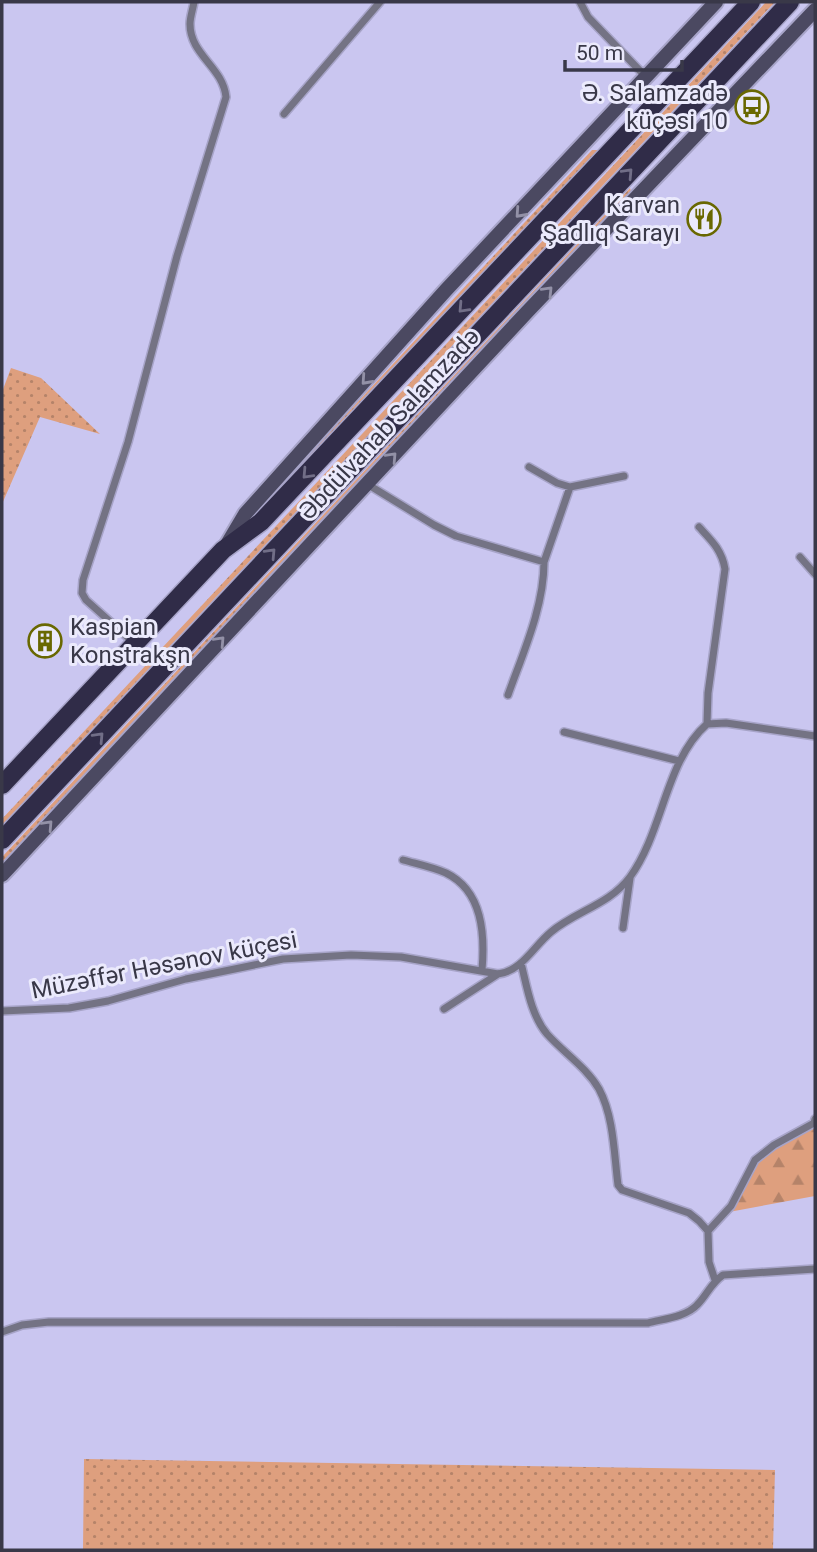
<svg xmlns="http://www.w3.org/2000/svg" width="817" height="1552" font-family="Roboto,sans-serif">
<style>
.grass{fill:url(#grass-dots)}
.forest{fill:url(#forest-firs)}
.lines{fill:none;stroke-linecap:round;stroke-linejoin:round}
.minor-casing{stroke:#a7a4c8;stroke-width:10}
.secondary-casing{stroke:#a7a4c8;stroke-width:18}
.primary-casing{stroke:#a7a4c8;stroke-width:21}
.minor{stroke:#747384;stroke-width:7}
.secondary{stroke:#4b4961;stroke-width:14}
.primary{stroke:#302c48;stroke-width:18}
.oneway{stroke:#716e87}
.oneway2{stroke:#9391a7}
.labels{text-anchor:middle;stroke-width:6;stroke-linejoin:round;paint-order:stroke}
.poi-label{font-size:24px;fill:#393848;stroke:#ebeafc;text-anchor:end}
.street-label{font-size:24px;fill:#393848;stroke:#ebeafc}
</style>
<defs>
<pattern id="grass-dots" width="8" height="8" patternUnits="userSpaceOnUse" patternTransform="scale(1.75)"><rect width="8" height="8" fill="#de9f7e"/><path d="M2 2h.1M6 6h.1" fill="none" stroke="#b58369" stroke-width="1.8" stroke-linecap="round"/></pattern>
<pattern id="forest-firs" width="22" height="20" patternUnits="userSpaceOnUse" patternTransform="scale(1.75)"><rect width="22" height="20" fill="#de9f7e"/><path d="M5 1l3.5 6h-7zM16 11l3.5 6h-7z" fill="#b58369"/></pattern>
</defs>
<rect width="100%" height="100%" fill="#cac6f0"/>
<path class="grass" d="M766,2H775L2,825V819Z
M592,150H599L256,518L246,522Z
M630,188L631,191L2,864V857Z
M11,368L41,378L100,434L40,417L2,504V392Z
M84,1459L775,1470L773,1550H83Z"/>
<path class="forest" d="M815,1126V1196L729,1212L756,1154Z"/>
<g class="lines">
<defs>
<path id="minor" d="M580,2L588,17L645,76
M284,114L380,2
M367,484L434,525L456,536L544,562L570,487L557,483L529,467
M570,487L624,476
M800,557L815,574
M134,643L86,600L82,593L83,580L128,442L177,256L226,97C223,67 190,55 190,24C190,17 193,9 194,2
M508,695C523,653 544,607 544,562
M707,724L726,723L815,736
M564,732L679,761
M403,860C417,864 432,867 446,873C483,891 485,935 482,970
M623,928L630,878
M521,963C527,987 531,1015 547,1034C564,1053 586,1067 599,1089C614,1117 614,1154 618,1185L622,1190L689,1213L699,1221L708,1231L709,1262L715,1280
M444,1009L498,974
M2,1011L69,1008L108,1001L186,979L283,959L351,955L401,957L498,974C522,971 533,947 551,932C576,911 609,905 630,877C664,830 665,761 707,724L708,693L725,569C722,550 711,540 699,527
M708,1231L731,1206L755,1160L774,1145L814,1123L815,1119
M2,1332L22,1325L49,1322L648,1323C663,1319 686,1317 697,1305C707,1295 711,1283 723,1275L815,1269"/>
<path id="secondary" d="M226,546L245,514L446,290L716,2
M2,875L527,312L815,10"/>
<path id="primary" d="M2,785L223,550L261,522L751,2
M2,840L790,2"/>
</defs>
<use href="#minor" class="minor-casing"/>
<use href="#secondary" class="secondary-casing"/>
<use href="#primary" class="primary-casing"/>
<use href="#minor" class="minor"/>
<use href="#secondary" class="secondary"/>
<use href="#primary" class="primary"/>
</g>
<defs><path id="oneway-chevron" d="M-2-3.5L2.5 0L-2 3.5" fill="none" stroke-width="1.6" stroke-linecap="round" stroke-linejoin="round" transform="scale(1.75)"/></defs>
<g class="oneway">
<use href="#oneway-chevron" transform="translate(628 173) rotate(-47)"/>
<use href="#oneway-chevron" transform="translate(463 308) rotate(133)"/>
<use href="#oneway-chevron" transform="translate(307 474) rotate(133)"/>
<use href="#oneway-chevron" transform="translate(271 553) rotate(-47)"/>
<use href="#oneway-chevron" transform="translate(99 737) rotate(-47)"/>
</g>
<g class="oneway2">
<use href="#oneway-chevron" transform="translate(520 213) rotate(132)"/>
<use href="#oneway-chevron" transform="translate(548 291) rotate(-46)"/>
<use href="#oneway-chevron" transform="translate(366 380) rotate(132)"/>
<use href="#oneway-chevron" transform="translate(392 457) rotate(-47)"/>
<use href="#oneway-chevron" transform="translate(220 641) rotate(-47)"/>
<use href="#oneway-chevron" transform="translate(48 825) rotate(-47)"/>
</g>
<defs>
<symbol id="bus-ring" viewBox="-11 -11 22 22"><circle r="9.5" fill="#ebeafc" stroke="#696801" stroke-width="1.5"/><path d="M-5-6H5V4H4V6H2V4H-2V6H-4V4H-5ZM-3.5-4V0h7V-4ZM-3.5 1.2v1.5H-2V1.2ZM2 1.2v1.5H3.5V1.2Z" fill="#696801"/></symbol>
<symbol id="restaurant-ring" viewBox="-11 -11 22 22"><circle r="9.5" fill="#ebeafc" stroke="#696801" stroke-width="1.5"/><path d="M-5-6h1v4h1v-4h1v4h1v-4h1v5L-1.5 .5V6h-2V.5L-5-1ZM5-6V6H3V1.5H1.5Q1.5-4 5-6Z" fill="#696801"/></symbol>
<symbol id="building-ring" viewBox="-11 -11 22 22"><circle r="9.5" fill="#ebeafc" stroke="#696801" stroke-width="1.5"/><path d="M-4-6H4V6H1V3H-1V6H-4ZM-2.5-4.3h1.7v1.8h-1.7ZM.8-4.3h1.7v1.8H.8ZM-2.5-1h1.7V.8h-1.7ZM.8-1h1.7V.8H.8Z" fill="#696801"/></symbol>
</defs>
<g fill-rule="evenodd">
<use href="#bus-ring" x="733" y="88" width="38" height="38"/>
<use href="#restaurant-ring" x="685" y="200" width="38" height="38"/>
<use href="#building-ring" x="26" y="622" width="38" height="38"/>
</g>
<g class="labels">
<g class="poi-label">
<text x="728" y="101">Ə. Salamzadə<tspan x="728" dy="28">küçəsi 10</tspan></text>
<text x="680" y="213">Karvan<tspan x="680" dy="28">Şadlıq Sarayı</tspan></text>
<text x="70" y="635" text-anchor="start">Kaspian<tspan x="70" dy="28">Konstrakşn</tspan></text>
</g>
<g class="street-label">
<text transform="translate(389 424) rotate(-47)" y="8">Əbdülvahab Salamzadə</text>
<text transform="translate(164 965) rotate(-11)" y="8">Müzəffər Həsənov küçesi</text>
</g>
</g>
<rect width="817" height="1552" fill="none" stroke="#393848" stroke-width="7"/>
<path d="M565 60v10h117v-10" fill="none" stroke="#393848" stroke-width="3.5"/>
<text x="576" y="60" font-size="21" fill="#393848" stroke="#ebeafc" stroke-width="5" paint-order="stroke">50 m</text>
</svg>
